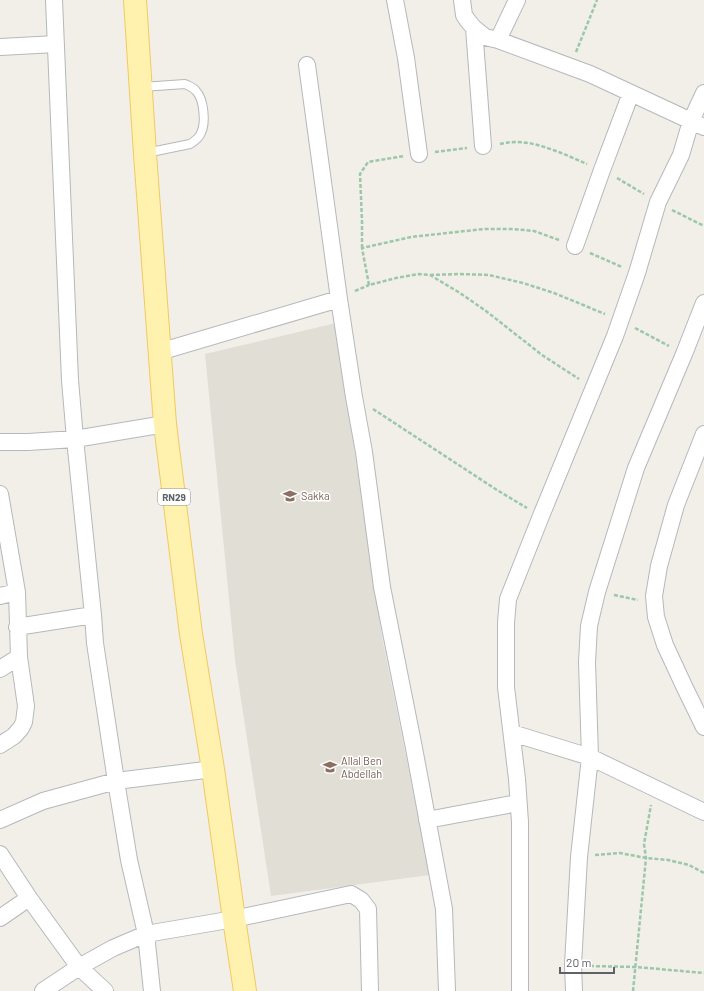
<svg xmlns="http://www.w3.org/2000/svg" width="704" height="991" font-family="Barlow,sans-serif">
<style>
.education{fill:#e1ded6}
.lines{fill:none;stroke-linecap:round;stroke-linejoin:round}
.service-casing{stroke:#b5b8bc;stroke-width:10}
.minor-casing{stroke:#b5b8bc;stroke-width:18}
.primary-casing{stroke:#f2c960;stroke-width:24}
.path{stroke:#9cc7a9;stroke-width:2.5;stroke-dasharray:4 2;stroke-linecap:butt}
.service{stroke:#fff;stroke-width:8}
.minor{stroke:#fff;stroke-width:16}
.primary{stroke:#fff2af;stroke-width:22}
.labels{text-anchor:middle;stroke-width:3;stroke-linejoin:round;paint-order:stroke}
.shield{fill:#fff;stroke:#8f9295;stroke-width:1}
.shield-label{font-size:10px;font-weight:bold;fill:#5f6368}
.education-label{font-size:11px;fill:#785e54;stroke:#fff;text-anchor:start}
</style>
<rect width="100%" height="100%" fill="#f1efe8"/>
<path class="education" d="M336,323L382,637L430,875L271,896L235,660L205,354Z"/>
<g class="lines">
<defs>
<path id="service" d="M142,87L185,84C189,86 193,87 196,91C204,99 206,123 201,133C199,138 195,141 190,144L146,153"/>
<path id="minor" d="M54,0L70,380L75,439L93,615L95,643L116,781L129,860L146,934L152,991
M395,0L406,58L419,154
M462,0L464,15L468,21L474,28L485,37L498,40L590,74L704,127
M474,28L483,146
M498,40L517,0
M0,47L56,44
M307,65L339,299L354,397L364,452L382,587L414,748L444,909L447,991
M575,246L602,170L631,93
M159,352L339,299
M704,434L676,505L659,566L654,596L656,617L665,645L684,686L704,727
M0,442H28L75,439L165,424
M0,494L17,592L19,657L26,706L24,722L21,728L14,736L0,745
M0,596L17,592
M17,627L93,615
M0,669L19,657
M512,733L590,757L704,812
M0,820L43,801L116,781L213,769
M427,820L518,803
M0,854L29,898L79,967L105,991
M0,918L29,898
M43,991L79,967L113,948L146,934L234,919L351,894L361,900L368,909L370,991
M520,991V822L517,779L506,687V623L508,599L541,516L615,336L637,273L658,202L681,155L691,121L704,93
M574,991L573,965L579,857L590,757L587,662L589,626L597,592L636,468L684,354L704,303"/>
<path id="primary" d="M135,0L145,154L165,424L191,634L213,769L234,919L245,991"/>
</defs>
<use href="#service" class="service-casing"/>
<use href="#minor" class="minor-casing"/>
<use href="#primary" class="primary-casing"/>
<path class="path" d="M576,52L597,0
M500,144C505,143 510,142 516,142C539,142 566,155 587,164
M435,152L467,148
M617,178L644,194
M672,210L704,226
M559,240L534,231L513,229H484L411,237L362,248L369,285L396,278L419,274L430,275L460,293L486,311L542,355L579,379
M362,248V221L360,174L368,162L404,156
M590,253L622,267
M430,275L460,274L489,275L523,283L554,293L605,314
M355,291L369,285
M635,328L669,346
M373,409L497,490L527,508
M614,595L638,600
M595,855L620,853L646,858L668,860L689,865L704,873
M590,966L636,967L704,973
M633,991L646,858L644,844L651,805"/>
<use href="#service" class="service"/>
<use href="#minor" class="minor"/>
<use href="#primary" class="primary"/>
</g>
<defs>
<symbol id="school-bare" viewBox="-9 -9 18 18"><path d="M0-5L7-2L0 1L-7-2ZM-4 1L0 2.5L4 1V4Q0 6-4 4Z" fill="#8d6e63" stroke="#fff" stroke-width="2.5" paint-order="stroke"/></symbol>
</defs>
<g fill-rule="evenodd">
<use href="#school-bare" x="280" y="486" width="20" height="20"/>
<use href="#school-bare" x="320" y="757" width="20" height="20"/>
</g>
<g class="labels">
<rect class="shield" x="158" y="489" width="32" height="16" rx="3"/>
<g class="shield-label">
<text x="174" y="501">RN29</text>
</g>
<g class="education-label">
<text x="301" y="500">Sakka</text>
<text x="341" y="765">Allal Ben<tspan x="341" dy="13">Abdellah</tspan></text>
</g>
</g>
<path d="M560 967v6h54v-6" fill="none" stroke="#5f6368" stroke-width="2"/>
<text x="566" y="967" font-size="12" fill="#5f6368" stroke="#ffffff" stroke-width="3" paint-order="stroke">20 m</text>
</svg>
